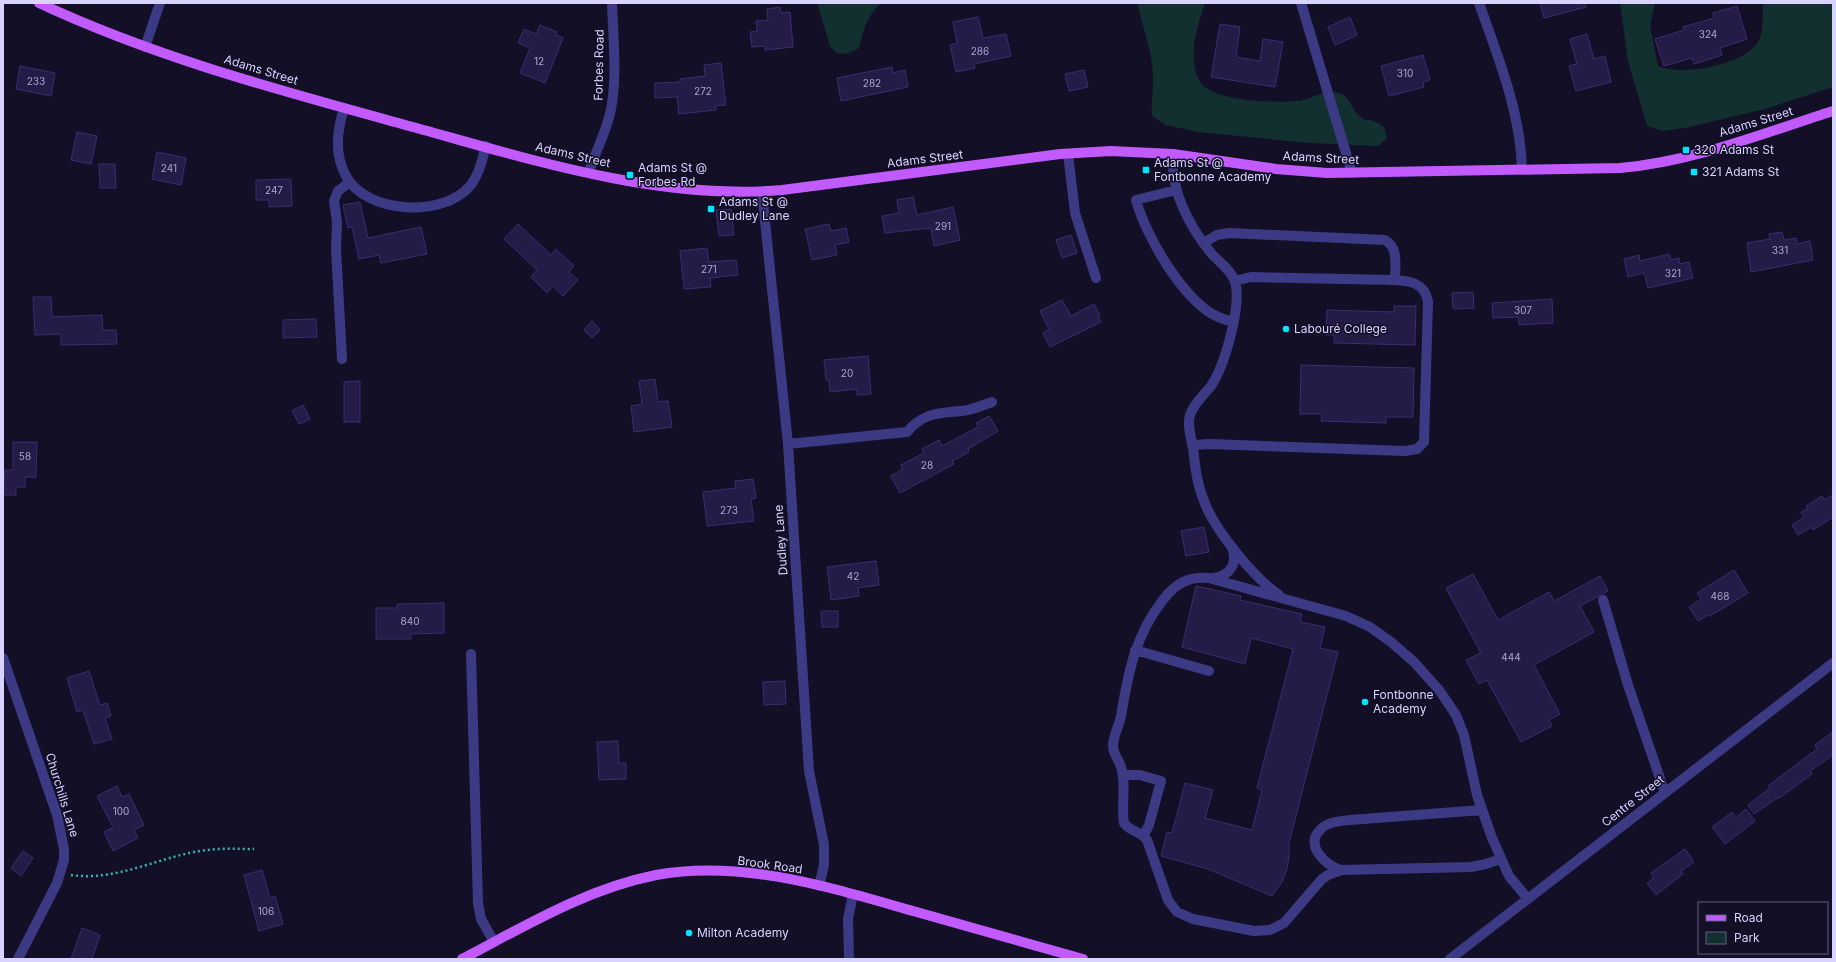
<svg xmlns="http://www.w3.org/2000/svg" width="1836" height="962" font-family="Inter,sans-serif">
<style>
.green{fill:#12302f}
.building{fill:#241b47;stroke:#3b2d73}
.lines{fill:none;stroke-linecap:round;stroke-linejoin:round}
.path{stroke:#2fb8b0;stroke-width:2.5;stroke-dasharray:2 3;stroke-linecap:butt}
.minor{stroke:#3d3a85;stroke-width:10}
.major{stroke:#c25bff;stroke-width:10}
.poi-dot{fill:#00e5ff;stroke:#130f26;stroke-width:1.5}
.labels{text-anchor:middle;stroke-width:3;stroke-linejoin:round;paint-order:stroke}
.number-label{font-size:10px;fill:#aca6d1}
.street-label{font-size:12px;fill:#d9d4ff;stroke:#130f26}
.poi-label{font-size:12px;fill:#d9d4ff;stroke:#130f26;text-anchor:start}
</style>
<rect width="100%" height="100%" fill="#130f26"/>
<path class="green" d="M817,3H881C867,16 863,30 859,48L847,54L836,53L830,46Z
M1137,3H1205C1197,27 1187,56 1199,80C1210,102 1276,103 1297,101C1308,100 1323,91 1332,92C1353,93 1348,109 1362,118C1365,121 1370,119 1373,121C1377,122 1380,125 1384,127L1387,138L1378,146L1309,143L1198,132L1166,125L1152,116C1151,104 1153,94 1153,82C1154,56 1143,28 1137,3Z
M1620,3H1655L1650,26L1658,66C1683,76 1738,66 1756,45C1765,33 1762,17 1763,3H1833V87L1765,109L1685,128L1663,131L1647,126L1628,61Z"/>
<path class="building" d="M1540,3H1586V7L1544,18Z
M1737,6L1747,39L1720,48L1722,55L1694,64L1692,58L1664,66L1655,39L1684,30L1683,27L1714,18L1713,13Z
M780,7L781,13L790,12L793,47L765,50V46L752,47L750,32L757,31L756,21L768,20L767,9Z
M978,17L983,38L1006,34L1011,56L974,64L975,68L956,72L950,45L957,43L953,22Z
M1350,17L1357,35L1335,45L1328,27Z
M1220,24L1240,27L1236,57L1260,61L1263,39L1283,42L1275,87L1211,77Z
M540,25L557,32L556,35L563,38L545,83L520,73L530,48L518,43L524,29L536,34Z
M1587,34L1594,59L1605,56L1611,82L1576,91L1569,66L1577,64L1570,39Z
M1423,55L1430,80L1423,82L1424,87L1389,96L1381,66Z
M721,63L726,105L715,106L716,110L679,114L677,97L655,98V83L680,82V79L705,76L704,65Z
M20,66L55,73L51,96L16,89Z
M892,67L893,73L905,70L908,87L841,101L837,78Z
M1084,70L1088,87L1069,91L1065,74Z
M77,132L97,136L91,164L71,160Z
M157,152L186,158L181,185L152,179Z
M99,164H115L116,188H100Z
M291,179L292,206L269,207V200H256V180Z
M913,197L917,215L953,207L960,240L934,246L931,228L885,233L882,216L899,213L897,200Z
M360,202L368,238L421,227L427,254L381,263L379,255L359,259L352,227L348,228L343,205Z
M731,209L734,235L719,236L716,210Z
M518,224L551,255L556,249L574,266L569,272L578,280L563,296L553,286L547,293L531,277L537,270L504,239Z
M829,224L831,231L846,228L849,242L835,245L837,255L812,260L805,229Z
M1782,232L1784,240L1796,238L1797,244L1810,241L1813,260L1751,272L1747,243L1770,239L1769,234Z
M1071,235L1077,253L1062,258L1056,240Z
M707,248L709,262L736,260L738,275L710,278L711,287L684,289L680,251Z
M1669,254L1671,260L1679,258L1680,264L1689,262L1693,278L1648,288L1644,273L1628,277L1624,259L1639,255L1640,261Z
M1473,292L1474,308L1453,309L1452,293Z
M33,297H51L52,317L102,315L103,330H116L117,344L61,345V334L35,335Z
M1552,299L1553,323L1519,325L1518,317L1493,318L1492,303Z
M1062,300L1071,316L1094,304L1100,316L1098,317L1101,322L1050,347L1043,333L1049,329L1040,311Z
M1394,306H1416L1415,345L1334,343V335H1326L1327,310L1394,312Z
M316,319L317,337L283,338V320Z
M592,321L600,330L592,338L584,330Z
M868,356L871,394L857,395V389L830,392L829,380H826L824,360Z
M1301,365L1414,368L1413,417H1386V423L1321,421L1322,414H1300Z
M655,379L658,402L668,401L672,427L634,432L631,406L642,404L639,381Z
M360,381V422H344V382Z
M303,405L310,419L299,424L292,411Z
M989,416L998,431L968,449L969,452L952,461L954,464L900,493L891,476L903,469L901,465L924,453L922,449L939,440L942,446L978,427L976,423Z
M13,442H37L36,477H25V487H16V495H3L5,470H13Z
M753,479L756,498L751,499L754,521L707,526L703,492L736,488L735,481Z
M1833,495V517L1813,530L1811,527L1798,535L1792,525L1804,517L1801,512L1808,508L1806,506L1822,496L1825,500Z
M1204,527L1209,552L1186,556L1181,531Z
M876,561L879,585L858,588L859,596L831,600L827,567Z
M1734,570L1748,593L1710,616L1708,615L1698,621L1689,607L1701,599L1697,593Z
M1473,574L1498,620L1549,592L1554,601L1600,576L1608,591L1580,606L1594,632L1534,665L1560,714L1549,720L1552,726L1521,742L1487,680L1479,684L1466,660L1481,653L1446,588Z
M1196,586L1241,596L1240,600L1302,614L1300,622L1325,627L1320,648L1338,652L1289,843V856L1287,869L1282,882L1272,896L1208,869L1161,856L1167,832L1172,833L1185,783L1213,790L1205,818L1252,830L1262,790L1257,788L1293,649L1251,638L1245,664L1182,647Z
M444,603V633L411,634V639H376V608H397V604Z
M821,611H838V627H822Z
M89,671L100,705L107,703L111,716L105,718L112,739L94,744L83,710L77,712L67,678Z
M785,681L786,704L764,705L763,682Z
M1833,732V755L1810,771L1812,774L1778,799L1777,798L1754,814L1748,805L1770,788L1768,786L1817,749L1815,745Z
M618,741L619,763H626V779L599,780L597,742Z
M117,786L122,797L129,794L144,825L134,830L138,838L113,851L104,832L113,827L97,796Z
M1746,809L1755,821L1725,844L1712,827L1732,812L1736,817Z
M1685,849L1694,862L1681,871L1683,874L1656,895L1647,883L1654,878L1651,873Z
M23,851L33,858L21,876L11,868Z
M262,870L270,898L275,896L283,924L259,931L244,875Z
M82,928L100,935L92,959H71Z"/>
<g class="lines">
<path class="path" d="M71,875C118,882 162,855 207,850C222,848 238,849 254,849"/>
<path class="minor" d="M1301,3L1352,173
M1479,3C1498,57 1521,113 1522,170
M145,47L160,3
M344,108C337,131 334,154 346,176C366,214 443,218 470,186C479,175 482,160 486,146
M1068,154L1075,213L1096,278
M1173,154C1170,190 1189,226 1211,253C1219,262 1231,270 1235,281C1242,305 1225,365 1211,386C1204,395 1194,403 1190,415C1187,425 1191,437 1193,448C1195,466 1197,484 1204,501C1214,529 1254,578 1279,595
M589,172C595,153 605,134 610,114C618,78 613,39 612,3
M1176,190L1136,200C1146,237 1191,318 1233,321
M762,192L788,444L809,771L824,845V865L819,886
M1203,243L1217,235L1229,233L1385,240C1399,248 1395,266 1395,280
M342,359L336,249L337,222L334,201L338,191L350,182
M788,444L907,432C925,410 943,414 968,410C976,408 984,405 992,402
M1192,445L1210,444L1405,451L1417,449L1424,442L1428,301C1424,283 1411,281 1395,280L1251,277L1235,281
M1213,578C1230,576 1238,564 1232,547
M1603,600L1628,685L1665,793
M1135,650L1209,671
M471,654L478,903L481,919L494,942
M3,658L57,815L64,849V860L57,883L18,959
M1123,775H1140L1161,781L1149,825L1144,835
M1500,859L1486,864L1471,867L1341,870L1328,875L1322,879L1284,923L1270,930L1254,931L1193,919L1177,912L1168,900L1147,840C1141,831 1130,832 1124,823C1121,806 1126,788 1122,771C1121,762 1113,755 1113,746C1113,736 1119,726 1121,716C1128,674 1135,635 1163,600C1175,584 1188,576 1209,578L1346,616L1370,627L1391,642L1414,662L1439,690L1456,715L1464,735L1477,795L1492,838L1509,876L1528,899
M1341,870C1326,865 1304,846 1320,830C1327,822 1340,821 1350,820L1482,810
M849,959L848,919L853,894
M1450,959L1833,663"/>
<path class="major" d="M39,3C154,57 279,90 402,124C523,157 655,201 782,190L1060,154L1111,151L1173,154L1276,169L1327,173L1620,168C1692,162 1764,133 1833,111
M462,959C525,926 586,889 656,875C742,859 832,888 913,911C969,927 1026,943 1083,959"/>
</g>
<g class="poi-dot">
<rect x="1682" y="146" width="8" height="8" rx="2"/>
<rect x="1142" y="166" width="8" height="8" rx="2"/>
<rect x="1690" y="168" width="8" height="8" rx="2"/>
<rect x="626" y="171" width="8" height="8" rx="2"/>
<rect x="707" y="205" width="8" height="8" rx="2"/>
<circle cx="1286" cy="329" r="4"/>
<circle cx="1365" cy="702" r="4"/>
<circle cx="689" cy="933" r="4"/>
</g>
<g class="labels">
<g class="number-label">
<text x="1708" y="38">324</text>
<text x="980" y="55">286</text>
<text x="539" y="65">12</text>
<text x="1405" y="77">310</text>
<text x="36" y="85">233</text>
<text x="872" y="87">282</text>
<text x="703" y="95">272</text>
<text x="169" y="172">241</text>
<text x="274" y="194">247</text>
<text x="943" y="230">291</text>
<text x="1780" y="254">331</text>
<text x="709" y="273">271</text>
<text x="1673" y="277">321</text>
<text x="1523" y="314">307</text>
<text x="847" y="377">20</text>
<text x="25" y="460">58</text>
<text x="927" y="469">28</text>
<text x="729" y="514">273</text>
<text x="853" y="580">42</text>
<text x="1720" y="600">468</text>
<text x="410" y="625">840</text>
<text x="1511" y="661">444</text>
<text x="121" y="815">100</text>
<text x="266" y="915">106</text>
</g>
<g class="street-label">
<text transform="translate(599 65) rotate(-89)" y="4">Forbes Road</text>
<text transform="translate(261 70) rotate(17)" y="4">Adams Street</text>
<text transform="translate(1756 122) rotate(-17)" y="4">Adams Street</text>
<text transform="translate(573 155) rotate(13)" y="4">Adams Street</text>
<text transform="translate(1321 158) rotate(3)" y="4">Adams Street</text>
<text transform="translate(925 159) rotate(-7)" y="4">Adams Street</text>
<text transform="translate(781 540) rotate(-94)" y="4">Dudley Lane</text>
<text transform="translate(62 795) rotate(73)" y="4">Churchills Lane</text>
<text transform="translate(1633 801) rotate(-38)" y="4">Centre Street</text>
<text transform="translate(770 865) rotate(8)" y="4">Brook Road</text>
</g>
<g class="poi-label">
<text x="1694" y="154">320 Adams St</text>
<text x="1154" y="167">Adams St @<tspan x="1154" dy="14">Fontbonne Academy</tspan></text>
<text x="638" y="172">Adams St @<tspan x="638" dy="14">Forbes Rd</tspan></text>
<text x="1702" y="176">321 Adams St</text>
<text x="719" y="206">Adams St @<tspan x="719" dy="14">Dudley Lane</tspan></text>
<text x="1294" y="333">Labouré College</text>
<text x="1373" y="699">Fontbonne<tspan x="1373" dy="14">Academy</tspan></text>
<text x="697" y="937">Milton Academy</text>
</g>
</g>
<rect width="1836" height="962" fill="none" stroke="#d9d4ff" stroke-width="8"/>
<rect x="1698" y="902" width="130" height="52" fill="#130f26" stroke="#625e7d"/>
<rect x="1706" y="915" width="20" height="6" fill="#c25bff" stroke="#625e7d"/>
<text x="1734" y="922" font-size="12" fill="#d9d4ff">Road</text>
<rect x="1706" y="932" width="20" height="12" fill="#12302f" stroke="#625e7d"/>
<text x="1734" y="942" font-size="12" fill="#d9d4ff">Park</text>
</svg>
